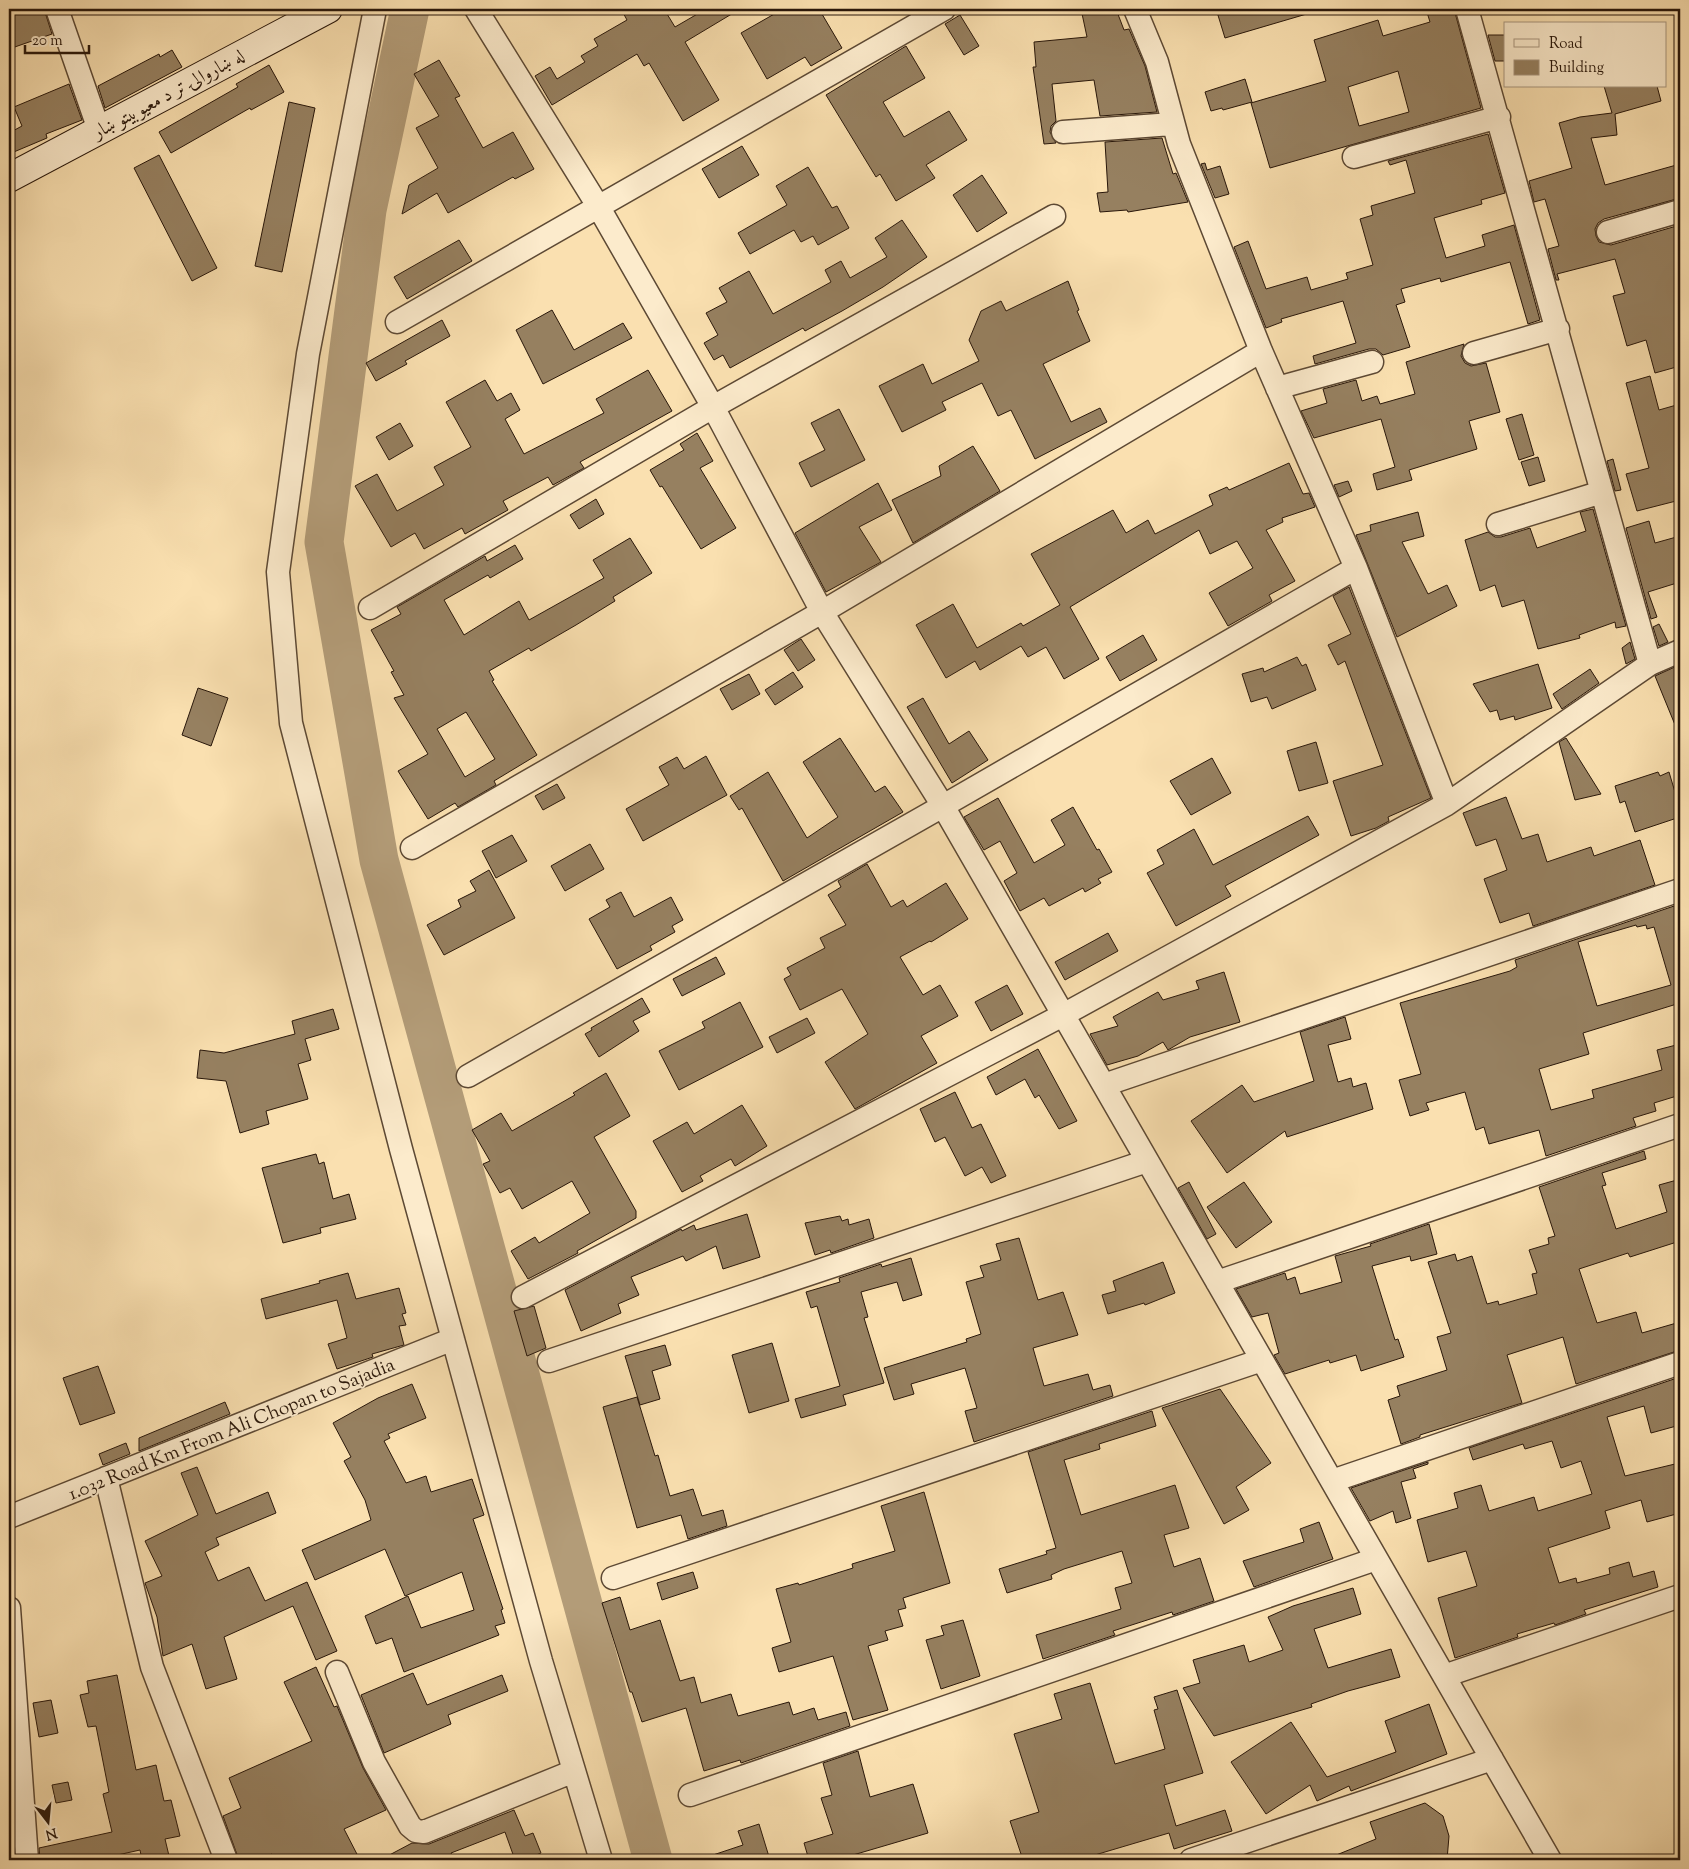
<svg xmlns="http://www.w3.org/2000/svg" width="1689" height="1869" font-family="'Sorts Mill Goudy',Amiri,serif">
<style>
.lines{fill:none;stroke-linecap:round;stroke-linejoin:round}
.river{stroke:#b39c78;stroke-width:39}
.building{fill:#968060;stroke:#29170a;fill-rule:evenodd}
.street-casing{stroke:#5d4934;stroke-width:25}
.secondary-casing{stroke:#29170a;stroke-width:30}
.street{stroke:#fcebcc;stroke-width:22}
.secondary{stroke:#fcebcc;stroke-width:28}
.labels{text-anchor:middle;stroke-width:4;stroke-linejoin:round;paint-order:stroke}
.street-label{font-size:19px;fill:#29170a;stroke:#fcebcc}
</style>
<rect width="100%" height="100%" fill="#fae0b0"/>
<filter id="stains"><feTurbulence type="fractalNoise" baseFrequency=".004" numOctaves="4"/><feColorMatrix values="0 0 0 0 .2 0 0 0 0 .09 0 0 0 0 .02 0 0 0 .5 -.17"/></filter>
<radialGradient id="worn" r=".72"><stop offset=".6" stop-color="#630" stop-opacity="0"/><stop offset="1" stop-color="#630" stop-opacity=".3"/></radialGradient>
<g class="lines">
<path class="river" d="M410,9L367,210L324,542L379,860L653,1860"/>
</g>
<path class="building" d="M9,9H44L52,34L9,49Z
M621,9H664L675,27L706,9H740L685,42L719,100L683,121L649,63L644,66L637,54L552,105L535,76L550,67L557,79L585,62L581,56L598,46L594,39L627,20Z
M783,9H819L842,48L811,66L805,57L767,79L741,33Z
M1081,9H1116L1124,30L1129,29L1145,66L1157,112L1100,116L1094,80L1052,84L1056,121L1051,126L1050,132L1056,143L1044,144L1033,67H1036L1034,42L1087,37Z
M1228,9H1309L1310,13L1225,38L1217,12Z
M1426,9H1454L1481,108L1270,168L1251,103L1326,81L1314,40L1378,20L1383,36L1430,22ZM1398,71L1409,112L1359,126L1348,87Z
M960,15L979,46L964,55L945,24Z
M1488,35H1505V61H1495Z
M906,46L925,78L883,102L904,137L949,111L967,140L926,165L935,178L896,201L880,174L876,177L826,95Z
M172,50L182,67L105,108L98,86L159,54L160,57Z
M439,60L460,96L455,98L483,148L513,132L534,169L515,179L513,177L448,213L437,193L402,214L409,185L438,168L416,128L439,116L414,74Z
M269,65L284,92L251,110L250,108L171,153L159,132L238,87L236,84Z
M1245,79L1252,102L1223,110L1222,108L1211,111L1205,92Z
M69,84L82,120L46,134L47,138L9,154V133L22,126L14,107Z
M1604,86H1657L1661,101L1615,114L1617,135L1591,138L1605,185L1680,164V198L1604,219L1598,223L1595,229L1596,236L1599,242L1611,245L1680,225V227L1675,229L1680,249V366L1655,373L1646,340L1627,346L1613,296L1625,293L1615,259L1557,274L1559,280H1556L1548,249L1559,246L1545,199L1534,202L1529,181L1572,168L1559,123L1580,117L1612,113Z
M289,102L315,108L282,272L255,266Z
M1488,134L1505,193L1481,200L1482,204L1434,218L1446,258L1485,246L1482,235L1514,225L1540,320L1528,324L1510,262L1441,282L1440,278L1401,289L1405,302L1396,305L1410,347L1383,355L1376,349H1369L1315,364L1313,356L1356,343L1343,301L1281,319L1282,322L1266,328L1234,247L1248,241L1266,289L1307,277L1311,290L1348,279L1346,273L1373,265L1360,219L1373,215L1371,206L1415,193L1406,160L1390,165L1388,161Z
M1162,138L1173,174L1176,173L1188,202L1128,212L1127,210L1100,212L1097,193L1108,192L1105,142Z
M742,146L759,175L719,198L702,169Z
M159,155L217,268L192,281L134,168Z
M1205,163L1207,170L1220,166L1229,194L1215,198L1201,164Z
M808,167L832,208L837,206L849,228L818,245L813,236L801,242L794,230L750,254L738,233L787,205L776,186Z
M982,175L1007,213L977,232L953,195Z
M902,220L927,257L883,287L842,311L805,331L803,328L730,368L723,355L714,360L704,343L718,335L706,313L727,302L719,288L749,271L773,314L831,282L825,270L841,261L850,278L887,257L875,238Z
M459,240L472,261L407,299L394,277Z
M1068,281L1079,310L1077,311L1090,341L1043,364L1071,422L1100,408L1107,422L1035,459L1011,410L998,416L982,383L942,402L946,410L902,432L879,386L923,364L932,384L979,361L969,340L981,311L1001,301L1006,311Z
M552,310L574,350L623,323L632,338L543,384L516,330Z
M442,320L450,336L405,361L407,364L376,381L366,363Z
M1464,344L1461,356L1465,363L1471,366L1486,363L1500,412L1469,421L1477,449L1409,470L1412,480L1377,490L1373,474L1395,467L1381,419L1314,438L1301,411L1327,403L1323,389L1356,380L1362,401L1377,396L1380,404L1415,394L1406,362Z
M648,370L672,411L580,462L584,468L553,485L548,477L503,501L508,510L465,534L462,528L424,549L415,533L391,547L355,486L377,474L397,511L444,485L434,467L471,447L446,402L485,380L497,401L511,393L520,410L505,419L524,454L604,413L596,399Z
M1650,376L1659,410L1680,404V500L1637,511L1626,474L1649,468L1626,383Z
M839,409L865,460L811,487L799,463L825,450L811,423Z
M1522,414L1534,455L1519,460L1506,419Z
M400,423L413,446L389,460L376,437Z
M697,433L713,461L700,468L736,528L701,549L662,486L660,487L650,470L684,450L680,444Z
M973,446L1000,491L913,543L892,500L941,476L939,466Z
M1538,457L1545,481L1529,486L1521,462Z
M1613,459L1621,490L1615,491L1607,461Z
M1289,463L1303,494L1309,493L1315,507L1282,518L1283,522L1266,530L1295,581L1269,595L1272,601L1228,626L1209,593L1253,568L1237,541L1210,554L1199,530L1070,607L1099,659L1064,679L1046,647L1028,657L1021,646L980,670L975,661L946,678L916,625L953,604L977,648L1021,623L1023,626L1060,605L1031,554L1113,510L1126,533L1148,520L1155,534L1213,505L1209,495L1227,487L1229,490Z
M1348,481L1352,491L1339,497L1334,485Z
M878,483L892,510L859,527L881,562L826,592L795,533Z
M596,499L604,514L579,529L570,515Z
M1593,509L1626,626L1616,628L1615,622L1579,635L1580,638L1538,649L1524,600L1502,607L1495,585L1480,591L1465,540L1488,532L1495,537H1501L1530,528L1537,548L1586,531L1580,512Z
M1418,512L1424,536L1402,542L1428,594L1447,585L1457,606L1397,637L1356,535L1371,531L1370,525Z
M1649,521L1655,543L1680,536V582L1648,592L1657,617L1651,619L1626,528Z
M630,538L652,573L613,597L615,601L576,625L531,651L529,648L489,671L494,680L492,681L537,755L494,781L496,785L458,807L455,803L428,819L398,771L428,754L394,698L404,695L391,672L394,671L371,630L401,614L397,607L485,556L487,561L515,545L523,559L490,578L488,575L444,600L464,635L519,601L529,620L604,578L593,560ZM466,712L495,759L465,777L437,729Z
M1349,587L1431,798L1388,817L1389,821L1376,828L1351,836L1333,781L1383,765L1345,661L1338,665L1328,645L1351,634L1333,596Z
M1659,624L1668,642L1659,646L1653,627Z
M1143,635L1157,660L1120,681L1106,657Z
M801,639L815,660L798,671L784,650Z
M1630,642L1635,659L1626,664L1622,648Z
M1297,657L1302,666L1306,664L1316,690L1272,709L1267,697L1251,702L1242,674L1263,668L1264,672Z
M1538,664L1552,708L1515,720L1514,716L1500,720L1497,710L1490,712L1473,684Z
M1677,666L1680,673V737L1655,676Z
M1590,669L1599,683L1562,709L1553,694Z
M793,672L803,687L775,705L765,690Z
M749,674L760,694L732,710L720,689Z
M198,688L228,698L211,746L182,735Z
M923,698L949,744L969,731L988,760L952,783L907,707Z
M840,738L875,792L885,786L903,812L783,881L742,808L739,810L730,796L768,772L807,838L838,817L803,762Z
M1566,738L1601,794L1575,800L1559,742Z
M1316,742L1328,783L1299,791L1287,751Z
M706,756L727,795L643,841L626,809L669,785L659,767L677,757L684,769Z
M1212,758L1231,793L1191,815L1170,781Z
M1658,772L1660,776L1669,772L1680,809V817L1635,832L1625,801L1620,803L1615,786Z
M557,784L565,798L543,810L535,796Z
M1506,797L1522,839L1538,834L1547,862L1591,847L1594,856L1640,840L1655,885L1533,926L1529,913L1500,923L1484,879L1507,870L1496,839L1476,846L1463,813Z
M998,798L1034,863L1065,845L1051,820L1073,807L1097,850L1099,849L1112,872L1098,879L1101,883L1085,892L1083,888L1049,906L1044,898L1020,911L1004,881L1017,873L1000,841L984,850L964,817Z
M1308,816L1319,835L1225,886L1231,896L1176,926L1147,873L1164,864L1157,850L1194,829L1213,865Z
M512,835L527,861L496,878L482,851Z
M590,844L604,869L565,891L551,866Z
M867,864L891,907L903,900L907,907L946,883L968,919L931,942L930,941L900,957L923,995L940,985L958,1016L921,1036L937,1063L855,1109L825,1062L868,1034L842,989L800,1010L784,979L791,975L787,968L825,948L820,938L846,925L828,895L841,887L838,881Z
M489,870L515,918L444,955L427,925L461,907L458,900L476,891L470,881Z
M621,892L634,917L671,897L683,920L672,926L675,932L650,946L652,950L617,969L589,919L610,907L606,900Z
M1680,904V937L1676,938L1680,954V1003L1583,1033L1589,1054L1539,1069L1551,1110L1594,1098L1592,1090L1662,1070L1657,1050L1680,1044V1095L1654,1103L1656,1111L1633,1118L1636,1126L1546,1156L1539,1130L1489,1144L1484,1127L1476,1130L1465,1092L1426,1103L1429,1110L1410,1116L1399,1080L1421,1074L1400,1003L1510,971L1517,967L1515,960ZM1636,925L1637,927L1646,925L1647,929L1654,927L1671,985L1597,1006L1578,942Z
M1108,933L1118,951L1065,980L1055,962Z
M716,957L725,974L682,996L673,979Z
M1224,972L1240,1022L1190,1037L1168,1050L1163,1042L1138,1056L1107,1065L1090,1034L1118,1026L1113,1017L1158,992L1163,1000L1199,989L1196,981Z
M1007,985L1023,1014L991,1031L975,1002Z
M642,998L650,1012L633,1021L639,1031L599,1057L585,1034L592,1030L591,1028Z
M740,1002L763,1047L679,1090L659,1051L705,1028L702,1022Z
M333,1009L339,1029L305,1039L311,1060L298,1064L308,1099L266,1111L269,1124L240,1133L226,1081L197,1078L200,1050L224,1053L295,1034L292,1021Z
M1345,1017L1351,1039L1328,1045L1338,1082L1351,1078L1353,1087L1366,1083L1373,1109L1287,1137L1285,1131L1227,1173L1191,1121L1242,1085L1254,1102L1314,1081L1300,1032Z
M807,1018L815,1033L777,1053L769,1037Z
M1038,1049L1077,1121L1059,1129L1039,1095L1035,1098L1025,1079L996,1095L987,1077Z
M606,1073L630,1116L594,1137L636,1211V1218L577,1251L578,1253L528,1279L511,1251L535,1237L539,1243L590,1213L572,1181L522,1209L510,1188L500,1193L483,1164L490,1161L472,1130L501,1113L512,1131L575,1095L573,1093Z
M955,1092L972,1128L981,1124L1006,1176L991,1183L982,1167L965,1176L945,1137L935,1142L920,1109Z
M742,1105L767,1146L735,1166L731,1159L700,1176L703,1181L682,1192L653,1141L687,1122L694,1134Z
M1644,1151L1646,1159L1602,1173L1606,1185L1602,1186L1616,1229L1667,1212L1659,1185L1677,1180L1680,1190V1241L1630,1257L1628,1253L1579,1269L1597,1323L1636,1312L1642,1333L1680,1322V1350L1576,1384L1563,1337L1507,1355L1522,1403L1420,1435V1437L1401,1444L1388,1400L1400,1396L1397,1386L1447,1370L1437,1337L1451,1333L1428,1262L1455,1254L1457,1261L1472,1256L1487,1304L1498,1301L1499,1305L1537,1294L1532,1274L1537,1273L1529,1250L1549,1244L1548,1238L1555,1236L1539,1187Z
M316,1154L319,1164L324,1162L333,1199L349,1194L356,1219L320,1228L321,1233L283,1243L262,1168Z
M1189,1182L1216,1234L1207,1239L1178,1188Z
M1244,1182L1272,1222L1236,1248L1207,1207Z
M747,1214L760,1257L723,1269L716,1246L686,1261L683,1256L631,1277L639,1295L618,1304L621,1313L581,1331L565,1290L681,1229L682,1231L694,1225L696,1230Z
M840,1216L842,1221L848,1219L849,1225L869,1219L874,1238L831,1253L830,1250L815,1255L805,1223Z
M1429,1224L1437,1254L1411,1261L1410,1256L1372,1266L1395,1340L1398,1339L1404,1357L1361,1371L1356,1355L1330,1363L1329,1360L1285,1374L1274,1355L1279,1353L1268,1313L1252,1317L1236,1289L1285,1273L1287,1280L1295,1277L1300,1294L1342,1282L1335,1256L1371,1246L1370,1244Z
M1019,1238L1038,1300L1063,1292L1078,1335L1033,1348L1044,1386L1088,1374L1093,1390L1110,1385L1113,1396L974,1442L965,1411L977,1408L965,1368L911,1384L914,1394L894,1400L884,1368L967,1342L966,1339L981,1334L966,1282L984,1277L980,1266L1001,1260L996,1244Z
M911,1258L922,1295L903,1301L897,1282L861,1292L868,1317L864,1318L884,1383L843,1395L846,1405L801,1418L795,1399L840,1386L817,1306L811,1308L806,1292L840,1282L839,1278L881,1264L882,1267Z
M1163,1262L1175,1293L1145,1305L1144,1303L1108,1314L1102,1295L1116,1291L1113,1281Z
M348,1273L356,1299L399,1288L406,1313L402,1314L406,1325L399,1326L404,1345L372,1354L373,1357L337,1369L328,1344L347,1338L337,1300L266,1319L261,1299L320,1283L319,1281Z
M534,1306L546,1348L527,1356L514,1311Z
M772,1343L789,1401L749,1413L732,1355Z
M665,1345L671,1365L652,1371L660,1399L640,1405L625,1356Z
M98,1366L115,1413L80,1425L63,1378Z
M1680,1377V1425L1651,1433L1644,1406L1607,1417L1625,1476L1675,1464L1680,1481V1513L1647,1522L1641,1500L1605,1511L1610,1528L1548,1548L1559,1583L1576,1578L1577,1583L1610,1574L1609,1568L1629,1562L1633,1577L1654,1571L1658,1587L1584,1610L1586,1614L1555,1625L1554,1623L1517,1634L1518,1637L1455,1658L1438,1598L1477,1586L1466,1551L1428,1562L1417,1520L1458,1508L1454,1493L1481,1485L1489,1511L1534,1497L1538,1511L1592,1494L1581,1461L1561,1468L1552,1441L1525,1449L1523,1444L1473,1460L1469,1448Z
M412,1384L426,1418L388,1434L390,1438L384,1441L406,1483L426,1476L431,1492L472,1479L484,1515L473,1519L503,1609L501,1610L505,1623L495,1626L499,1635L404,1672L392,1638L376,1644L365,1616L408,1596L421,1628L474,1610L462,1572L405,1596L385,1549L315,1580L302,1550L371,1520L365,1500L344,1461L351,1457L333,1423L378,1398Z
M1220,1389L1271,1463L1236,1487L1249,1510L1224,1524L1162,1408Z
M637,1397L655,1456L658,1455L670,1496L693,1489L702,1516L723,1510L727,1526L688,1539L681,1515L637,1528L603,1407Z
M225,1402L230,1414L139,1451V1438Z
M1152,1411L1156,1426L1099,1444L1100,1449L1064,1460L1081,1515L1175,1485L1189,1528L1164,1535L1174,1567L1200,1558L1214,1601L1173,1615L1172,1612L1113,1631L1115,1635L1043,1659L1036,1635L1121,1609L1115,1588L1132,1583L1122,1551L1064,1569L1051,1575L1052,1579L1007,1593L999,1569L1047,1554L1046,1551L1056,1548L1028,1452Z
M126,1443L130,1454L103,1465L99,1454Z
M1428,1462V1464L1413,1469L1416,1478L1401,1482L1411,1518L1396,1523L1393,1511L1370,1521L1351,1488Z
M197,1467L216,1514L268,1492L276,1513L216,1538L219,1545L205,1552L218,1581L249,1567L265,1601L307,1582L337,1651L316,1660L293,1606L224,1637L237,1679L206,1689L192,1644L163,1656L157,1617L145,1583L162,1576L145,1541L198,1515L181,1473Z
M924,1492L950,1583L903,1598L906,1608L898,1610L903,1626L885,1631L888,1640L868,1646L888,1710L853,1720L833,1656L779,1672L772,1648L791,1642L776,1589L798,1583L799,1585L853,1568L852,1564L895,1551L881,1506Z
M1319,1522L1333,1559L1254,1587L1243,1561L1304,1542L1300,1529Z
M693,1572L698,1588L662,1600L657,1583Z
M1353,1588L1361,1614L1314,1629L1328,1668L1391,1649L1400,1677L1348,1691L1311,1704L1312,1707L1214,1736L1183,1688L1200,1683L1193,1660L1244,1645L1249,1662L1283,1650L1268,1617L1293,1606Z
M620,1597L630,1630L660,1620L680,1681L694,1677L701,1703L731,1694L738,1716L789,1702L793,1715L814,1708L818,1720L846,1712L850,1726L741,1763L740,1760L704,1771L686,1708L642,1722L632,1692H630L602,1603Z
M963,1620L980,1676L941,1689L926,1640L944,1635L941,1626Z
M316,1667L334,1707L337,1706L363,1768L386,1810L344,1829L360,1860H275L272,1854L258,1860H239L223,1816L241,1808L229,1778L312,1741L284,1682Z
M413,1673L427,1705L502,1675L508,1691L448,1715L451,1724L384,1753L361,1695Z
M117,1675L136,1770L156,1765L164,1801L171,1800L180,1836L165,1839L170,1860H142L140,1850L95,1860H40L39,1848L112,1832L103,1794L109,1792L96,1726L88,1727L80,1695L89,1693L87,1681Z
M1090,1683L1115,1764L1165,1749L1154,1710L1158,1709L1154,1697L1177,1690L1203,1773L1164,1785L1176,1826L1225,1810L1232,1831L1174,1849L1169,1833L1078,1860H1023L1010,1821L1039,1812L1014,1734L1062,1719L1054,1694Z
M51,1700L58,1733L39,1737L33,1703Z
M1429,1704L1447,1754L1351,1791L1349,1786L1317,1801L1310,1785L1266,1814L1231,1762L1291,1722L1327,1777L1396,1752L1385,1721Z
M858,1751L870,1797L913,1784L928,1833L836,1860H809L804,1843L833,1834L821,1798L832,1795L823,1763Z
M68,1782L72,1800L56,1803L52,1785Z
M1425,1803L1443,1816L1449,1836L1447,1860H1324L1376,1839L1370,1822Z
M514,1810L525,1836L533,1833L541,1853L524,1860H515L505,1832L451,1853L455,1860H380L412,1843L429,1844Z
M759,1824L770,1860H708L707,1857L743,1845L738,1831Z"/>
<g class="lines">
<defs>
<path id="street" d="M57,9L99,130
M375,9L308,354L278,572L291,723L401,1149L541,1661L601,1860
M476,9L598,206L713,407L822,612L943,806L1550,1860
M1135,9L1157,62L1179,144L1261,351L1356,568L1447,804
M1467,9L1650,664
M1063,132L1172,124
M1354,157L1499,117
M1608,232L1680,211
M397,322L944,9
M1474,353L1558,329
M1277,388L1372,362
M1498,524L1602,492
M370,608L713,407L1054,216
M412,848L822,612L1261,351
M468,1076L943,806L1356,568
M1104,1085L1680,890
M1217,1282L1680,1125
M523,1297L1063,1015L1447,804L1650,664L1680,651
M549,1361L1147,1161
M106,1478L152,1667L226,1860
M1332,1481L1680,1363
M9,1517L453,1339
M613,1578L1262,1360
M9,1608L27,1860
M337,1672L374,1762L410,1826L416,1831L424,1832L574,1771
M1444,1676L1680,1596
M690,1795L1376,1559
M1191,1860L1492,1759"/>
<path id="secondary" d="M9,178L328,9"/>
</defs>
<use href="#street" class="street-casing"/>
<use href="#secondary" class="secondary-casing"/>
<use href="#street" class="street"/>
<use href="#secondary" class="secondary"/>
</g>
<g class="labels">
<g class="street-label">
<text transform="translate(168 93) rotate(-28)" y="7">له ښاروالۍ تر د معیوبیتو ښار</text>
<text transform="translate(231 1428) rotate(-22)" y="7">1.032 Road Km From Ali Chopan to Sajadia</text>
</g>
</g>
<rect width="1689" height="1869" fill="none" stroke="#fae0b0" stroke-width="30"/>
<rect x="10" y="10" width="1669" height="1849" fill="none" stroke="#29170a" stroke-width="2.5"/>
<rect x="15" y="15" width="1659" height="1839" fill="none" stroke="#29170a"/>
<rect x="1504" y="22" width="162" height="65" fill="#fcebcc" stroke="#a8967e"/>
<rect x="1514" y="39" width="25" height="8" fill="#fcebcc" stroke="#a8967e"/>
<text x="1549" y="48" font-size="15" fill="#29170a">Road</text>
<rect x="1514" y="60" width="25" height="15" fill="#968060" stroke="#a8967e"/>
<text x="1549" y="72" font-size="15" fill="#29170a">Building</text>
<g transform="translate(48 1822) rotate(164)" stroke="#fcebcc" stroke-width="4" paint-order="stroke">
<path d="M0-4L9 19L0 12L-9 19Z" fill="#29170a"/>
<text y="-8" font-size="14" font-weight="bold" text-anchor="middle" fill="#29170a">N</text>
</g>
<path d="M25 45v8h64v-8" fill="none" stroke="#29170a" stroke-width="2.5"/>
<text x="32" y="45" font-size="15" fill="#29170a" stroke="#fcebcc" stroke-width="4" paint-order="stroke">20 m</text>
<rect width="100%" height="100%" filter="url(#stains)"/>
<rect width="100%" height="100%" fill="url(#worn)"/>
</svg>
